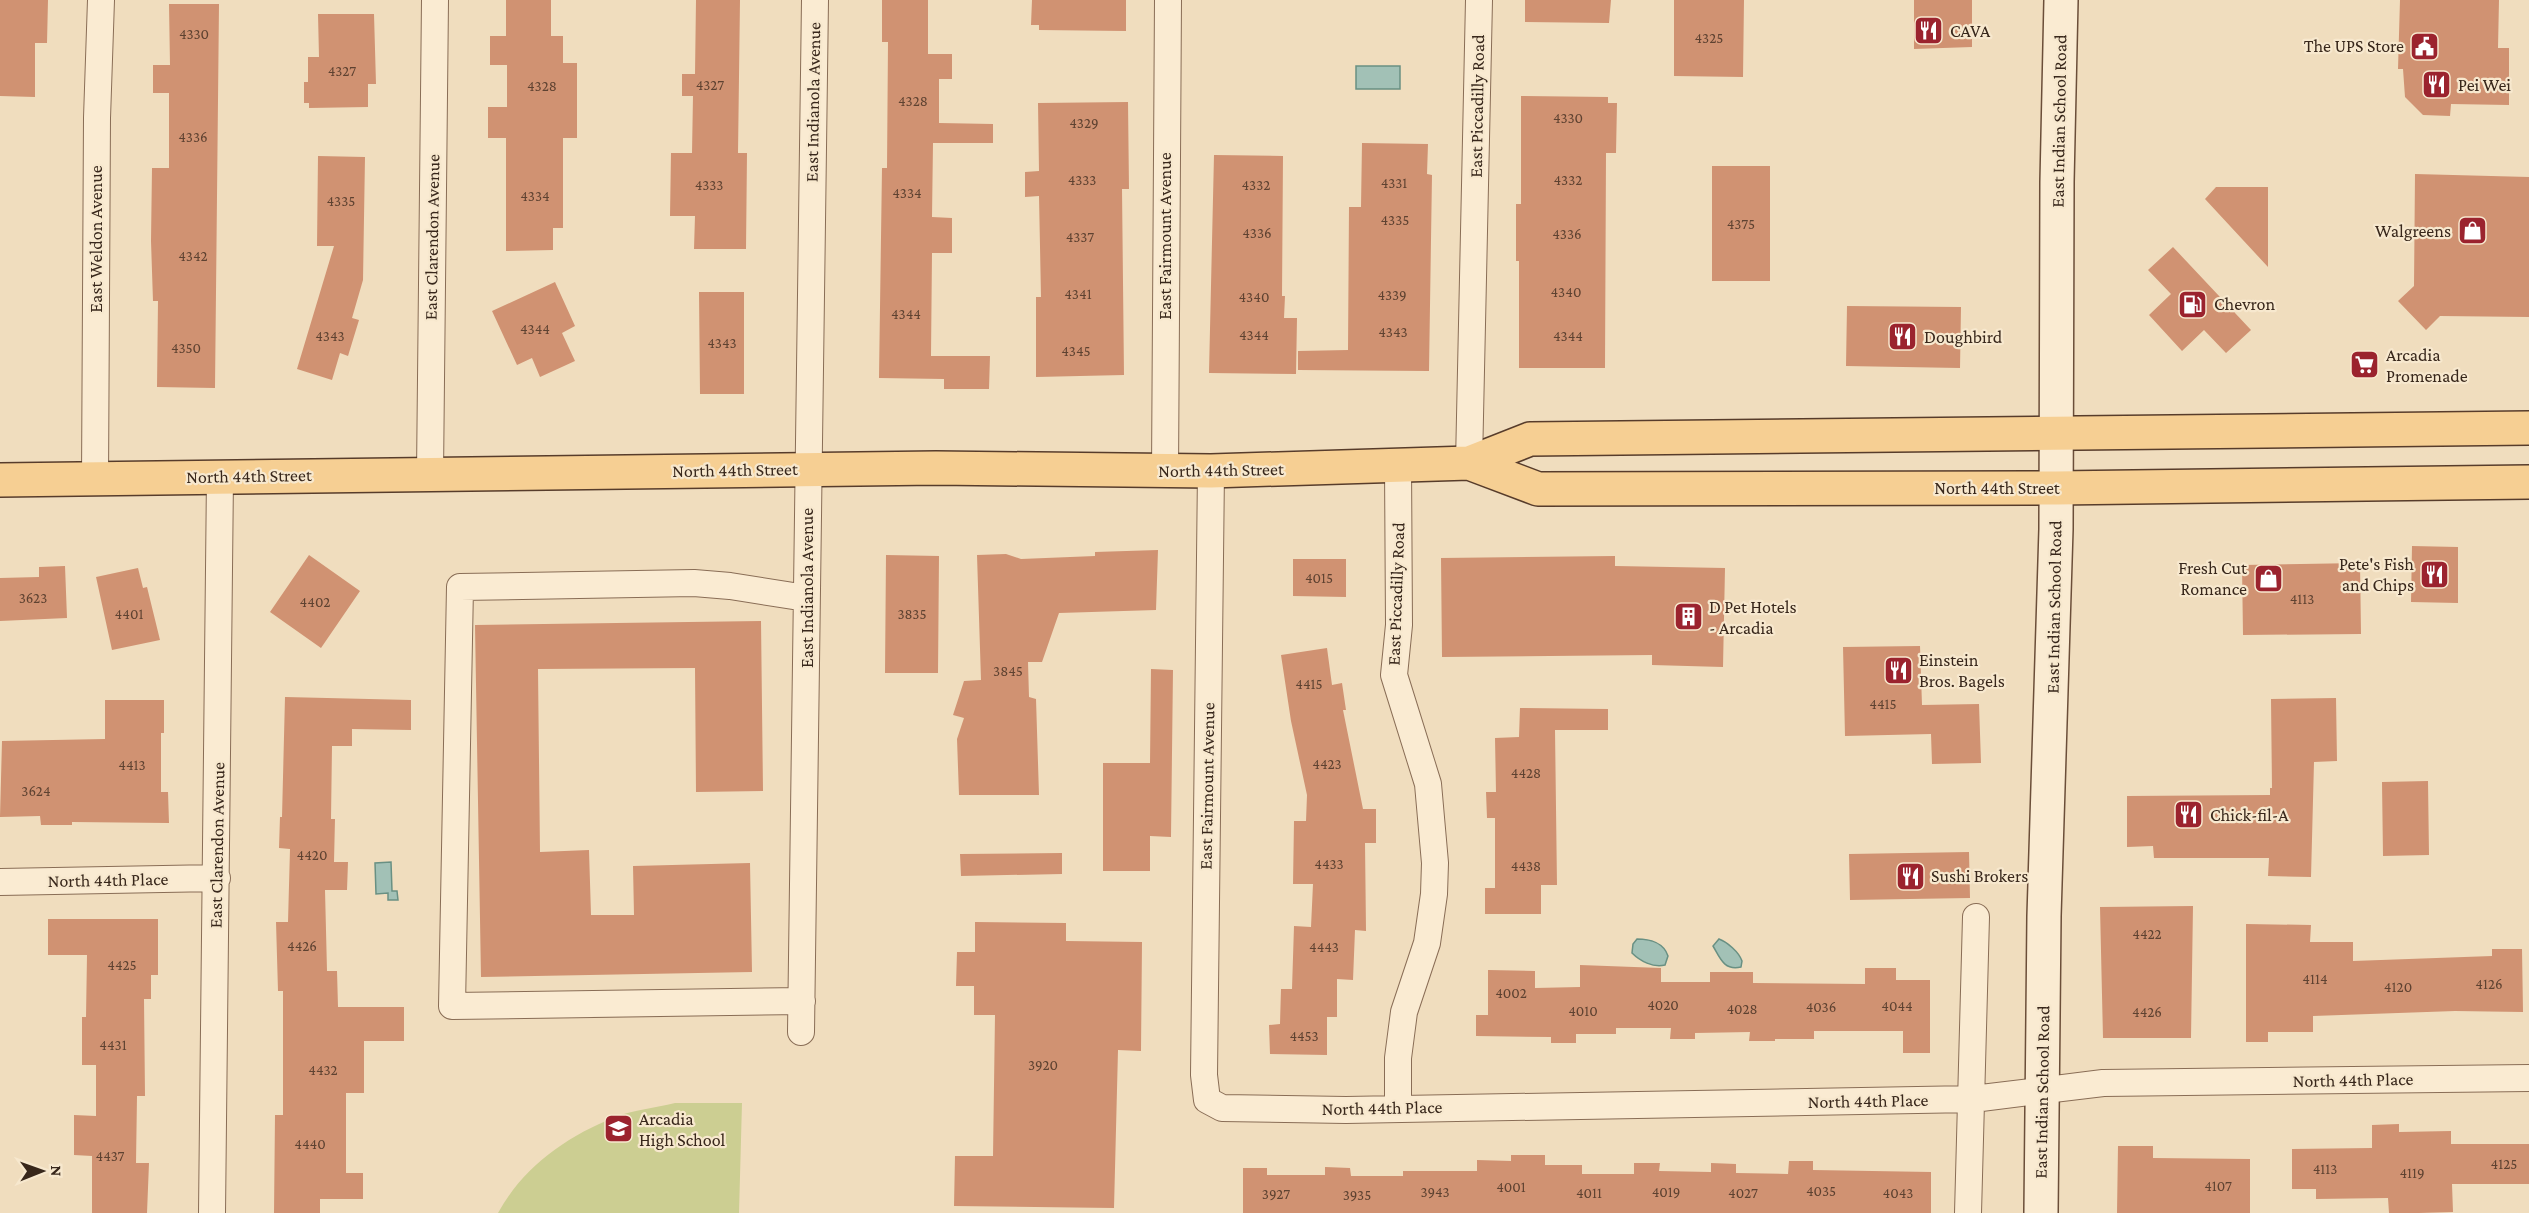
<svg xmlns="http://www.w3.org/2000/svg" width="2529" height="1213" font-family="'Crimson Pro',serif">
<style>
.green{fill:#ccce92}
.water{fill:#a2c1b6;stroke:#699083;stroke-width:1.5}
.building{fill:#d09272}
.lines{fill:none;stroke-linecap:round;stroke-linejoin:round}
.street-casing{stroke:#896d56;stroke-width:28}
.secondary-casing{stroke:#6b4e39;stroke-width:36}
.primary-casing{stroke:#573c2b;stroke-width:36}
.street{stroke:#faebd2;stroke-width:26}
.secondary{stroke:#faebd2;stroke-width:33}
.primary{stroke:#f6cf93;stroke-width:33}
.labels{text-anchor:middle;stroke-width:4.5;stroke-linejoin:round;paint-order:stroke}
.number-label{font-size:15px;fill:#5e4231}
.poi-label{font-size:18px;fill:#38271b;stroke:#f7e8ce;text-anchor:start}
.street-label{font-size:18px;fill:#38271b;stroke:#f7e8ce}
</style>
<rect width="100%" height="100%" fill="#f0ddbe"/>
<path class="green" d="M675,1103H742L739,1213H498C524,1166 566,1137 615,1117C634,1110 655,1108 675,1103Z"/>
<path class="water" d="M1356,66H1400V89H1356Z
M391,862L392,891H397L398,900H388V893L376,894L375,863Z
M1637,939C1650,939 1664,943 1668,956L1665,965C1653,968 1640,961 1632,953L1633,944Z
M1719,939C1727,942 1739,952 1742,961L1741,967C1724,971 1720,958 1713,946Z"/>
<path class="building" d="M0,0H48L47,43H35V97L0,96Z
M506,0H551V36H563V63H577V138H563V228H553V250L506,251V138H488V107H507V65H490V36H506Z
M696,0H740L738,153H747L746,249H694L695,216H670L671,153H692L693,96H682V74H695Z
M882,0H928V54H952V79H939V123L993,124V143H933L932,217L952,218V253H932L931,356H990L989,389H944V379L879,378L882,168H887L888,42H882Z
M1032,0H1126V31L1039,30V25H1031Z
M1525,0H1611L1609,23L1525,22Z
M1674,0H1744L1743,77L1674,76Z
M1914,0H1972V47L1914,49Z
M2400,0H2499L2498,48H2509V105L2451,104L2450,116L2423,115L2405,97L2403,69H2398Z
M169,4H219L215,388L157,387L158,301H153L151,241L152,168H169V93H153V65H170Z
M318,14H374L376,84H368V107L309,108V103H304V82H308V57H319Z
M1521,96L1608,97V103H1617L1616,153H1606L1605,368H1519V261H1516V204H1521Z
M1128,102L1129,189H1122L1124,375L1036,377V297H1041L1039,196L1025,197V172L1039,171L1038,103Z
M1362,143L1428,144L1427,174L1432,175L1429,371L1298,370V351L1348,350L1349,207H1361Z
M1214,155L1283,156L1282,296H1285L1284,318H1297L1296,374L1209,373Z
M318,156L365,157L363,280L352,318L359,320L348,356L340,353L332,380L297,369L334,246H317Z
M1712,166H1770V281H1712Z
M2415,174L2529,177V317L2440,316L2426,330L2398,301L2414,286Z
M2216,187H2268V267L2205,199Z
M2173,247L2251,330L2226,353L2204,330L2182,351L2149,315L2171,294L2148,270Z
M555,282L575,326L562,333L575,361L540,377L532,358L517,365L492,311Z
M699,292H744V394H700Z
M1847,306L1961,307L1960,368L1846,366Z
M2412,546L2458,547V603L2411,602Z
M1158,550L1156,610L1059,613L1042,662H1028L1029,697L1036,699L1039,795H959L957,739L964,718L953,715L964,681L981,680L977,555L1006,554L1021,559L1095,556V552Z
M309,555L360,591L321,648L270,612Z
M886,555L939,556L938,673H885Z
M1615,556V566L1725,568L1723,667L1652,665V655L1442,657L1441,558Z
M1293,559H1346V597L1293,596Z
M2360,563L2361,634L2243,635L2242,565Z
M65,566L67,618L0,621V578L39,577V567Z
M138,568L143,588L147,587L160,640L112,650L96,577Z
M761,621L763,791L696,792L695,668L538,669L540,852L589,850L591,915H634L633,866L750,863L752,972L481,977L475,625Z
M1920,646L1922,705L1979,704L1981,763L1932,764L1931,734L1845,736L1843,647Z
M1327,648L1332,685L1342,683L1346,710H1343L1363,809H1376V843H1365L1366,931L1355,930L1353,980L1337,979V1017H1327V1055L1270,1054L1269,1025L1280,1024L1281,989H1292L1294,926L1311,927L1313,884H1293L1294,821H1306L1307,795L1291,721L1281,655Z
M1151,669L1173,670L1171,837L1150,836V871H1103V763H1150Z
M285,697L411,700V730L352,729V746H332L331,819H335L334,862H348L347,890H325L327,971H337L338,1007H404V1041H364V1093H346V1173H363V1199H320V1213H274L275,1115H283V991H278L276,922H288L290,849L279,848L280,817H282Z
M2336,698L2337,761L2314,762L2311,877L2268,876L2269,858H2154L2153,846L2127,847V796L2270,795V788H2272L2271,699Z
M105,700H164V733H161V792H168L169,823L72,822V825H41L40,816L0,817L2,741L105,739Z
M1520,708L1608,709V730H1555L1557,885H1541V914H1485V888H1495V818H1487L1486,792H1496L1495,738L1519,737Z
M2428,781L2429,855L2383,856L2382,782Z
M1969,852L1970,898L1850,900L1849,854Z
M1062,853V874L961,876L960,854Z
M2193,906L2191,1038H2103L2100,907Z
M48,919H158V975H151V999H144L145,1096H137L136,1163H149L147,1213H92V1156L74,1155V1115L96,1116V1065H82V1017H86L87,955H48Z
M975,922L1066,923V941L1142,942L1141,1051L1118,1050L1114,1208L954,1206L955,1156H993L995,1015H974V986H956L957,952H975Z
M2246,924L2311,925L2310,942H2353V961L2492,956V949H2522L2523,1012L2455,1011L2313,1016V1032H2268V1042H2246Z
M1580,965L1661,968V982H1710V972H1753V983L1865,984V968H1896V980H1930V1053H1903V1031H1814V1039H1775V1041H1749L1750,1032L1695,1033V1039H1670L1671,1028H1616V1034H1576V1043H1551V1037L1476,1036V1015H1488V970L1535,971V988L1580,987Z
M2399,1124V1132L2451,1131V1144H2529V1184H2452L2453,1212L2419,1213H2389L2388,1198L2316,1199V1189H2292V1149L2372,1148V1125Z
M2118,1146H2153V1158L2250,1159V1213H2117Z
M1511,1155H1545V1165H1582V1174H1634V1163H1660L1659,1171L1711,1172V1163L1736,1164V1173L1788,1174L1789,1161H1813V1170L1931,1172V1213H1243V1168H1267V1175H1325V1167L1350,1168L1351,1176H1403V1171H1477V1160L1511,1161Z"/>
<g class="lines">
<defs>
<path id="street" d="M1469,463L1479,0
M1398,465L1399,625L1394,675L1428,784L1435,863L1434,894L1427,943L1404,1012L1398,1058V1108
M1211,471L1204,1075L1207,1100L1222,1108L1346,1110L1973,1099L2103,1083L2529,1078
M1165,472L1168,0
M430,474L435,0
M95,479L97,118L101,0
M0,882L217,878
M802,1001L452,1006L460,587L694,583L730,586L806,598
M801,1032L815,0
M212,1213L220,477
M1968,1213L1976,917"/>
<path id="secondary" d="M2041,1213L2044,916L2056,529L2057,182L2061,0"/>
<path id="primary" d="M1469,463L1538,489L2056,488L2529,482
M0,480L936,468L1211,471L1469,463L1530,439L2529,428"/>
</defs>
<use href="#street" class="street-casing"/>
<use href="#secondary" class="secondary-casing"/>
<use href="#primary" class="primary-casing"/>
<use href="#street" class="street"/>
<use href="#secondary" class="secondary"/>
<use href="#primary" class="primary"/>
</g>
<defs>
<symbol id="restaurant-square" viewBox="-11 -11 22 22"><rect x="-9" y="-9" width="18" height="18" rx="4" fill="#9b232e" stroke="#f7e8ce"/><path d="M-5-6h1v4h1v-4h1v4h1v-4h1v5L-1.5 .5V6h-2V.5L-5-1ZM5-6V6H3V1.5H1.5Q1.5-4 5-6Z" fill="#fff"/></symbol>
<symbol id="civic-square" viewBox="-11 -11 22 22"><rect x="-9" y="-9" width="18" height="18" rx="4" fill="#9b232e" stroke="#f7e8ce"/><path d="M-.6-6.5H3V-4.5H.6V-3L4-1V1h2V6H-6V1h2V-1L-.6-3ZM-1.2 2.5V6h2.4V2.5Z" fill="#fff"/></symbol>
<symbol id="shop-square" viewBox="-11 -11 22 22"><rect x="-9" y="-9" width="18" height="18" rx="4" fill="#9b232e" stroke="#f7e8ce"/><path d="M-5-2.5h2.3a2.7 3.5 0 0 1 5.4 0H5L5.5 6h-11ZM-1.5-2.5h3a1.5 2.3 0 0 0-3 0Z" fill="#fff"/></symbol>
<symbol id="fuel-square" viewBox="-11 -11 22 22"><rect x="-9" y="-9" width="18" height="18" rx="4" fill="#9b232e" stroke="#f7e8ce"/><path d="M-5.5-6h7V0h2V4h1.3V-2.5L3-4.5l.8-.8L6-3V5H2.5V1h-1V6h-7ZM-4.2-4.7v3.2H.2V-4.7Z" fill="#fff"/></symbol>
<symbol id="supermarket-square" viewBox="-11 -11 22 22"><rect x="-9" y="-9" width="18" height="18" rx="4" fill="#9b232e" stroke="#f7e8ce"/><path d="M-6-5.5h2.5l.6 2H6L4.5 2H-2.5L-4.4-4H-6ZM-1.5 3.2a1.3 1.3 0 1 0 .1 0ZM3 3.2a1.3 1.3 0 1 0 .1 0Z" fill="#fff"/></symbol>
<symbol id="building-square" viewBox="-11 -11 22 22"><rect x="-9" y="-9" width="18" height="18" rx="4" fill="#9b232e" stroke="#f7e8ce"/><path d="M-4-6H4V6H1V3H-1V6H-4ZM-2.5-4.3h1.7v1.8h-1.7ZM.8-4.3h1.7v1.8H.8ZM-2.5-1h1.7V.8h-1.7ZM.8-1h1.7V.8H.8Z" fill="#fff"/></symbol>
<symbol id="school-square" viewBox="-11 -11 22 22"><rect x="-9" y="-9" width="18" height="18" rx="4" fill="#9b232e" stroke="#f7e8ce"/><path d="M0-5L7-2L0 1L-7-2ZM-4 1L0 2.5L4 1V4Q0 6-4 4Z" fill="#fff"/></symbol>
</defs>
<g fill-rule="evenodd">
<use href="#restaurant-square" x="1912" y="14" width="33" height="33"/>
<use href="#civic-square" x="2408" y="30" width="33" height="33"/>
<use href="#restaurant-square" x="2420" y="68" width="33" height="33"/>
<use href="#shop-square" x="2456" y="214" width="33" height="33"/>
<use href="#fuel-square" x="2176" y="288" width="33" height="33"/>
<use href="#restaurant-square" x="1886" y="320" width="33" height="33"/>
<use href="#supermarket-square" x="2348" y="348" width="33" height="33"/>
<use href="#restaurant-square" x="2418" y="558" width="33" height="33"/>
<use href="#shop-square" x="2252" y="562" width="33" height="33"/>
<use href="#building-square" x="1672" y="600" width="33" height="33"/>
<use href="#restaurant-square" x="1882" y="654" width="33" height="33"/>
<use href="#restaurant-square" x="2172" y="798" width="33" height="33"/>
<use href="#restaurant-square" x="1894" y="860" width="33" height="33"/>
<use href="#school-square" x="602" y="1112" width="33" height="33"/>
</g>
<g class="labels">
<g class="number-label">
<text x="194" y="39">4330</text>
<text x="1709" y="43">4325</text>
<text x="342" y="76">4327</text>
<text x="710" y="90">4327</text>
<text x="542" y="91">4328</text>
<text x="913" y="106">4328</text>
<text x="1568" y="123">4330</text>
<text x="1084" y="128">4329</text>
<text x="193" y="142">4336</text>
<text x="1082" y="185">4333</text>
<text x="1568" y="185">4332</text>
<text x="1394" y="188">4331</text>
<text x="709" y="190">4333</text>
<text x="1256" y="190">4332</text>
<text x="907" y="198">4334</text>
<text x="535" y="201">4334</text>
<text x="341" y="206">4335</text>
<text x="1395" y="225">4335</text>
<text x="1741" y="229">4375</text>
<text x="1257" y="238">4336</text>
<text x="1567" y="239">4336</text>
<text x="1080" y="242">4337</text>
<text x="193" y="261">4342</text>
<text x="1566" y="297">4340</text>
<text x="1078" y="299">4341</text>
<text x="1392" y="300">4339</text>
<text x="1254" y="302">4340</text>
<text x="906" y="319">4344</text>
<text x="535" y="334">4344</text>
<text x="1393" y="337">4343</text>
<text x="1254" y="340">4344</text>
<text x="330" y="341">4343</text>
<text x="1568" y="341">4344</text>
<text x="722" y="348">4343</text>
<text x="186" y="353">4350</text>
<text x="1076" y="356">4345</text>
<text x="1319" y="583">4015</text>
<text x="33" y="603">3623</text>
<text x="2302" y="604">4113</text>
<text x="315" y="607">4402</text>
<text x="129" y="619">4401</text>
<text x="912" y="619">3835</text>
<text x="1008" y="676">3845</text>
<text x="1309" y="689">4415</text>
<text x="1883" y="709">4415</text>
<text x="1327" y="769">4423</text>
<text x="132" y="770">4413</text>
<text x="1526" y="778">4428</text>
<text x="36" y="796">3624</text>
<text x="312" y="860">4420</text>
<text x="1329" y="869">4433</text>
<text x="1526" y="871">4438</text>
<text x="2147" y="939">4422</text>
<text x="302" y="951">4426</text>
<text x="1324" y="952">4443</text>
<text x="122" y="970">4425</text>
<text x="2315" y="984">4114</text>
<text x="2489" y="989">4126</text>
<text x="2398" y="992">4120</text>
<text x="1511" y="998">4002</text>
<text x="1663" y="1010">4020</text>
<text x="1897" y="1011">4044</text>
<text x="1821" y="1012">4036</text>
<text x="1742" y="1014">4028</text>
<text x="1583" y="1016">4010</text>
<text x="2147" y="1017">4426</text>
<text x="1304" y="1041">4453</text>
<text x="113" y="1050">4431</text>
<text x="1043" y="1070">3920</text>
<text x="323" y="1075">4432</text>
<text x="310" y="1149">4440</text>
<text x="110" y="1161">4437</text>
<text x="2504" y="1169">4125</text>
<text x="2325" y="1174">4113</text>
<text x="2412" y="1178">4119</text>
<text x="2218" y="1191">4107</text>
<text x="1511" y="1192">4001</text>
<text x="1821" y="1196">4035</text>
<text x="1435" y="1197">3943</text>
<text x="1666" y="1197">4019</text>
<text x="1589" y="1198">4011</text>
<text x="1743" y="1198">4027</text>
<text x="1898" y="1198">4043</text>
<text x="1276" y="1199">3927</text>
<text x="1357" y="1200">3935</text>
</g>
<g class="poi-label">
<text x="1950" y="37">CAVA</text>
<text x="2404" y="52" text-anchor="end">The UPS Store</text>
<text x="2458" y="91">Pei Wei</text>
<text x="2451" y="237" text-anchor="end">Walgreens</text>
<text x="2214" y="310">Chevron</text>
<text x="1924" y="343">Doughbird</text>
<text x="2386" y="361">Arcadia<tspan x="2386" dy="21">Promenade</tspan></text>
<text x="2414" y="570" text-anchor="end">Pete's Fish<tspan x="2414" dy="21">and Chips</tspan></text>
<text x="2247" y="574" text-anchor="end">Fresh Cut<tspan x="2247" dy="21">Romance</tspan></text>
<text x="1709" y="613">D Pet Hotels<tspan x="1709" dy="21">- Arcadia</tspan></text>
<text x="1919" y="666">Einstein<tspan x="1919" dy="21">Bros. Bagels</tspan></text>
<text x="2210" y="821">Chick-fil-A</text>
<text x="1931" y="882">Sushi Brokers</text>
<text x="639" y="1125">Arcadia<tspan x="639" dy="21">High School</tspan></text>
</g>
<g class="street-label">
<text transform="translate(813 102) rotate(-89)" y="6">East Indianola Avenue</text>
<text transform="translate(1477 106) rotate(-89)" y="6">East Piccadilly Road</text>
<text transform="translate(2059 121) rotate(-89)" y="6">East Indian School Road</text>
<text transform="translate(1165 236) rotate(-90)" y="6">East Fairmount Avenue</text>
<text transform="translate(432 237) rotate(-89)" y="6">East Clarendon Avenue</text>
<text transform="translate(96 239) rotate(-90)" y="6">East Weldon Avenue</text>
<text transform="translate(735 470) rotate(-1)" y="6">North 44th Street</text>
<text transform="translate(1221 470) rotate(-1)" y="6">North 44th Street</text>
<text transform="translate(249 476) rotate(-1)" y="6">North 44th Street</text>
<text x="1997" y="494">North 44th Street</text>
<text transform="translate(807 588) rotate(-90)" y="6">East Indianola Avenue</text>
<text transform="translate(1396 594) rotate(-88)" y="6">East Piccadilly Road</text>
<text transform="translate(2054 607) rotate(-89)" y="6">East Indian School Road</text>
<text transform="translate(1207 786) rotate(-89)" y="6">East Fairmount Avenue</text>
<text transform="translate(217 845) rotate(-89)" y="6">East Clarendon Avenue</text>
<text transform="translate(108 880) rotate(-1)" y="6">North 44th Place</text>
<text transform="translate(2353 1080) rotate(-1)" y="6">North 44th Place</text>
<text transform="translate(2042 1092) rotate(-89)" y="6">East Indian School Road</text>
<text transform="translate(1868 1101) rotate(-1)" y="6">North 44th Place</text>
<text transform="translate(1382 1108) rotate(-1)" y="6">North 44th Place</text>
</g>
</g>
<g transform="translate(42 1171) rotate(89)" stroke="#f7e8ce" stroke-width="4.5" paint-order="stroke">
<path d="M0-4.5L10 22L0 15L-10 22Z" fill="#38271b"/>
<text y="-9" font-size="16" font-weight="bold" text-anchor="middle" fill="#38271b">N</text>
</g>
</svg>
